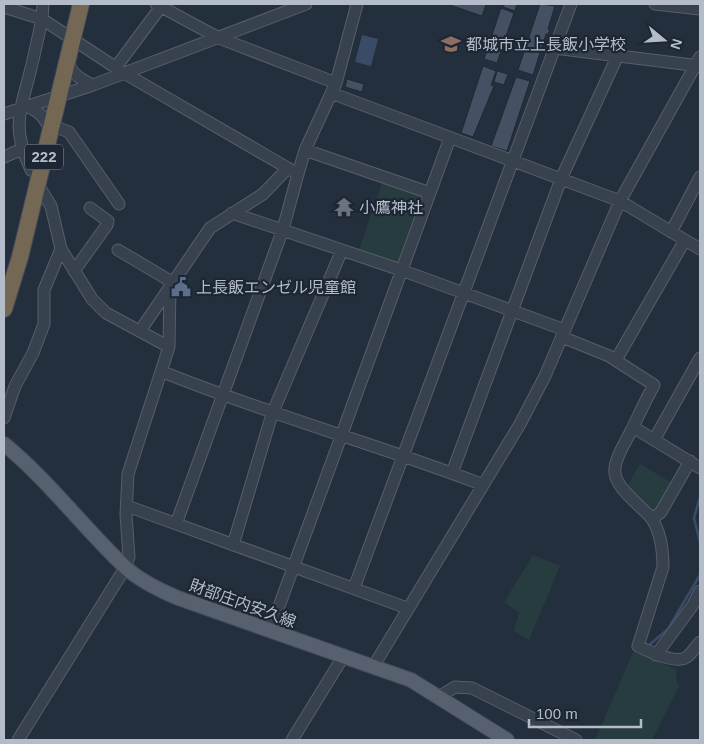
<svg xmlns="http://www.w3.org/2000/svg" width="704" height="744" font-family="Helvetica,'Noto Sans JP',sans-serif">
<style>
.green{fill:#263c3f}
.water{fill:#394c67}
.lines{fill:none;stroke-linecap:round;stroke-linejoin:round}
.stream{stroke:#394c67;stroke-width:2.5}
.building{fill:#455162;stroke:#1f2835}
.minor-casing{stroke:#565f6c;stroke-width:13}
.major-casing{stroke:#414a57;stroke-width:16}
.highway-casing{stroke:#434c59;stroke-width:18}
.minor{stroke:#38414e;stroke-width:11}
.major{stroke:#56606e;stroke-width:14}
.highway{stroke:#746855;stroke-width:16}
.labels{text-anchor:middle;stroke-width:4.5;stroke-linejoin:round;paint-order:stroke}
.shield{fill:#1d2633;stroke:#878f9c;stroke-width:1}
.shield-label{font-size:15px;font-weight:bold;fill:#b4bcc9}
.poi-label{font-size:16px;fill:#b4bcc9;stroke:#1d2633;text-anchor:start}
.street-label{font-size:16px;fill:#b4bcc9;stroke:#1d2633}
</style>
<rect width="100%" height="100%" fill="#242f3e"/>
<path class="green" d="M383,180L420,193L422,198L398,264L358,253Z
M640,464L674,484L653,514L627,486Z
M533,555L560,566L529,640L514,631L519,613L504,602Z
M634,650L677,670L676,679L679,686L652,740H595Z"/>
<path class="water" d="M362,35L378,39L371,66L355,62Z"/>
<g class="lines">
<path class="stream" d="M700,497L694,518L700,542
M648,646L668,629L700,575"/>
</g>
<path class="building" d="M447,4H486L482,16Z
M505,4H517L515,11L503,7Z
M540,4L555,6L548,29L550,30L548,34H546L533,75L518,70Z
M501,8L514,13L497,63L484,59Z
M483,66L496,71L491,85L494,86L473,137L461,133Z
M497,71L508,74L504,85L494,82Z
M516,77L530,81L507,151L491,146Z
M347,79L364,84L362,92L345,87Z"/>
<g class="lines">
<defs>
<path id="minor" d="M156,4L219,38L336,83
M655,4L700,9
M4,7L42,19L124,73L298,174L305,150L336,83L357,4
M554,48L700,66
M67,61C72,74 81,80 93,85
M116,67L163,4
M331,93L620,201L700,249
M29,107C40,112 47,119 50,131
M4,114L93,85L306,4
M51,125L69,132L119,204
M305,150L430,193
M4,157L22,149
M40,174L31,170C13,130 18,118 29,76C34,57 38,38 42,19L43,4
M38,185L51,206L61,249L92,299L106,313L169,347
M232,213L401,270L565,330
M671,232L700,177
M118,250L172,282
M74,271L107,225L108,221L90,208
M140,331L210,228L263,194L288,168
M562,337L609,356L654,385C645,401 638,417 630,433C625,443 616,456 615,468C612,487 642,506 652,519C661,533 663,551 663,567L638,646C648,651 677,665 687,657C692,653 696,646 700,642
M616,360L685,240
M163,372C267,414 376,444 481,484
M4,418L15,386L33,353L44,324V290L61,249
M633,427L700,468
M654,440L700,358
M452,473L561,179L618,55
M127,506L407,608
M652,519L661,512L690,461
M176,524L283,229L298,174
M233,545L272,414L342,250
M354,588L571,4
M270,631L450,138
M656,655L693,605L700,591
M373,667L520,424L545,376L620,201L700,57
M440,696L455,687L472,688L576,740
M18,740L125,568L129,557L126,515L128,474L169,347L170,286
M292,740L343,657"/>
<path id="major" d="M4,444C49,481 83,527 125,567C140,581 159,590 178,598L411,680L507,740"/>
<path id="highway" d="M4,309L20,257L81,4"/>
</defs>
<use href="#minor" class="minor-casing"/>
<use href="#major" class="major-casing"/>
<use href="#highway" class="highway-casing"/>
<use href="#minor" class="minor"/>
<use href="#major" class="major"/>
<use href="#highway" class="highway"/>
</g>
<defs>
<symbol id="school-bare" viewBox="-9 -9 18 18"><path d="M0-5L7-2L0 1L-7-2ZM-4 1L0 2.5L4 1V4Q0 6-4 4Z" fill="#8d6e63" stroke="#1d2633" stroke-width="2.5" paint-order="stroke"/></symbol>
<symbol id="temple-bare" viewBox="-9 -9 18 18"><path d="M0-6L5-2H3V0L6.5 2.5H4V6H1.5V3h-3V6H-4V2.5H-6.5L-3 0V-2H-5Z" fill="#6b7280" stroke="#1d2633" stroke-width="2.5" paint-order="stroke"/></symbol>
<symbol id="civic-bare" viewBox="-9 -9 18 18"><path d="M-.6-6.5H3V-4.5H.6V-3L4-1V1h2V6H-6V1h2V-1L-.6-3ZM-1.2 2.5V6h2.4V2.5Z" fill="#5c6f8a" stroke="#1d2633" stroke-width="2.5" paint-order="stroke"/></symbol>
</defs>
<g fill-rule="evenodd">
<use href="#school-bare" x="437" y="30" width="28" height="28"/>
<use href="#temple-bare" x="330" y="193" width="28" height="28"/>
<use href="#civic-bare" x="167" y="273" width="28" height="28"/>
</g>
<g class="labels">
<rect class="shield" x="25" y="144.5" width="38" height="25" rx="4"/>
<g class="shield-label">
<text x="44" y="162">222</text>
</g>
<g class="poi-label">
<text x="466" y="50">都城市立上長飯小学校</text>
<text x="359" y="213">小鷹神社</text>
<text x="196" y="293">上長飯エンゼル児童館</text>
</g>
<g class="street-label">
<text transform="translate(243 603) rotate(20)" y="6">財部庄内安久線</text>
</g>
</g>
<rect width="704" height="744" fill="none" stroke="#b4bcc9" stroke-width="10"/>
<g transform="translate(664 40) rotate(108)" stroke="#1d2633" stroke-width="4" paint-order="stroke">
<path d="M0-4L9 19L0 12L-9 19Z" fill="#b4bcc9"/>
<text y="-8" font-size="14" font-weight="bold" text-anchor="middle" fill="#b4bcc9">N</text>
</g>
<path d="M529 719v8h112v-8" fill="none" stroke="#b4bcc9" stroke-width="2.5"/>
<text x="536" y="719" font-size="15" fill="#b4bcc9" stroke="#1d2633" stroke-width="4" paint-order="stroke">100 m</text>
</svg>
